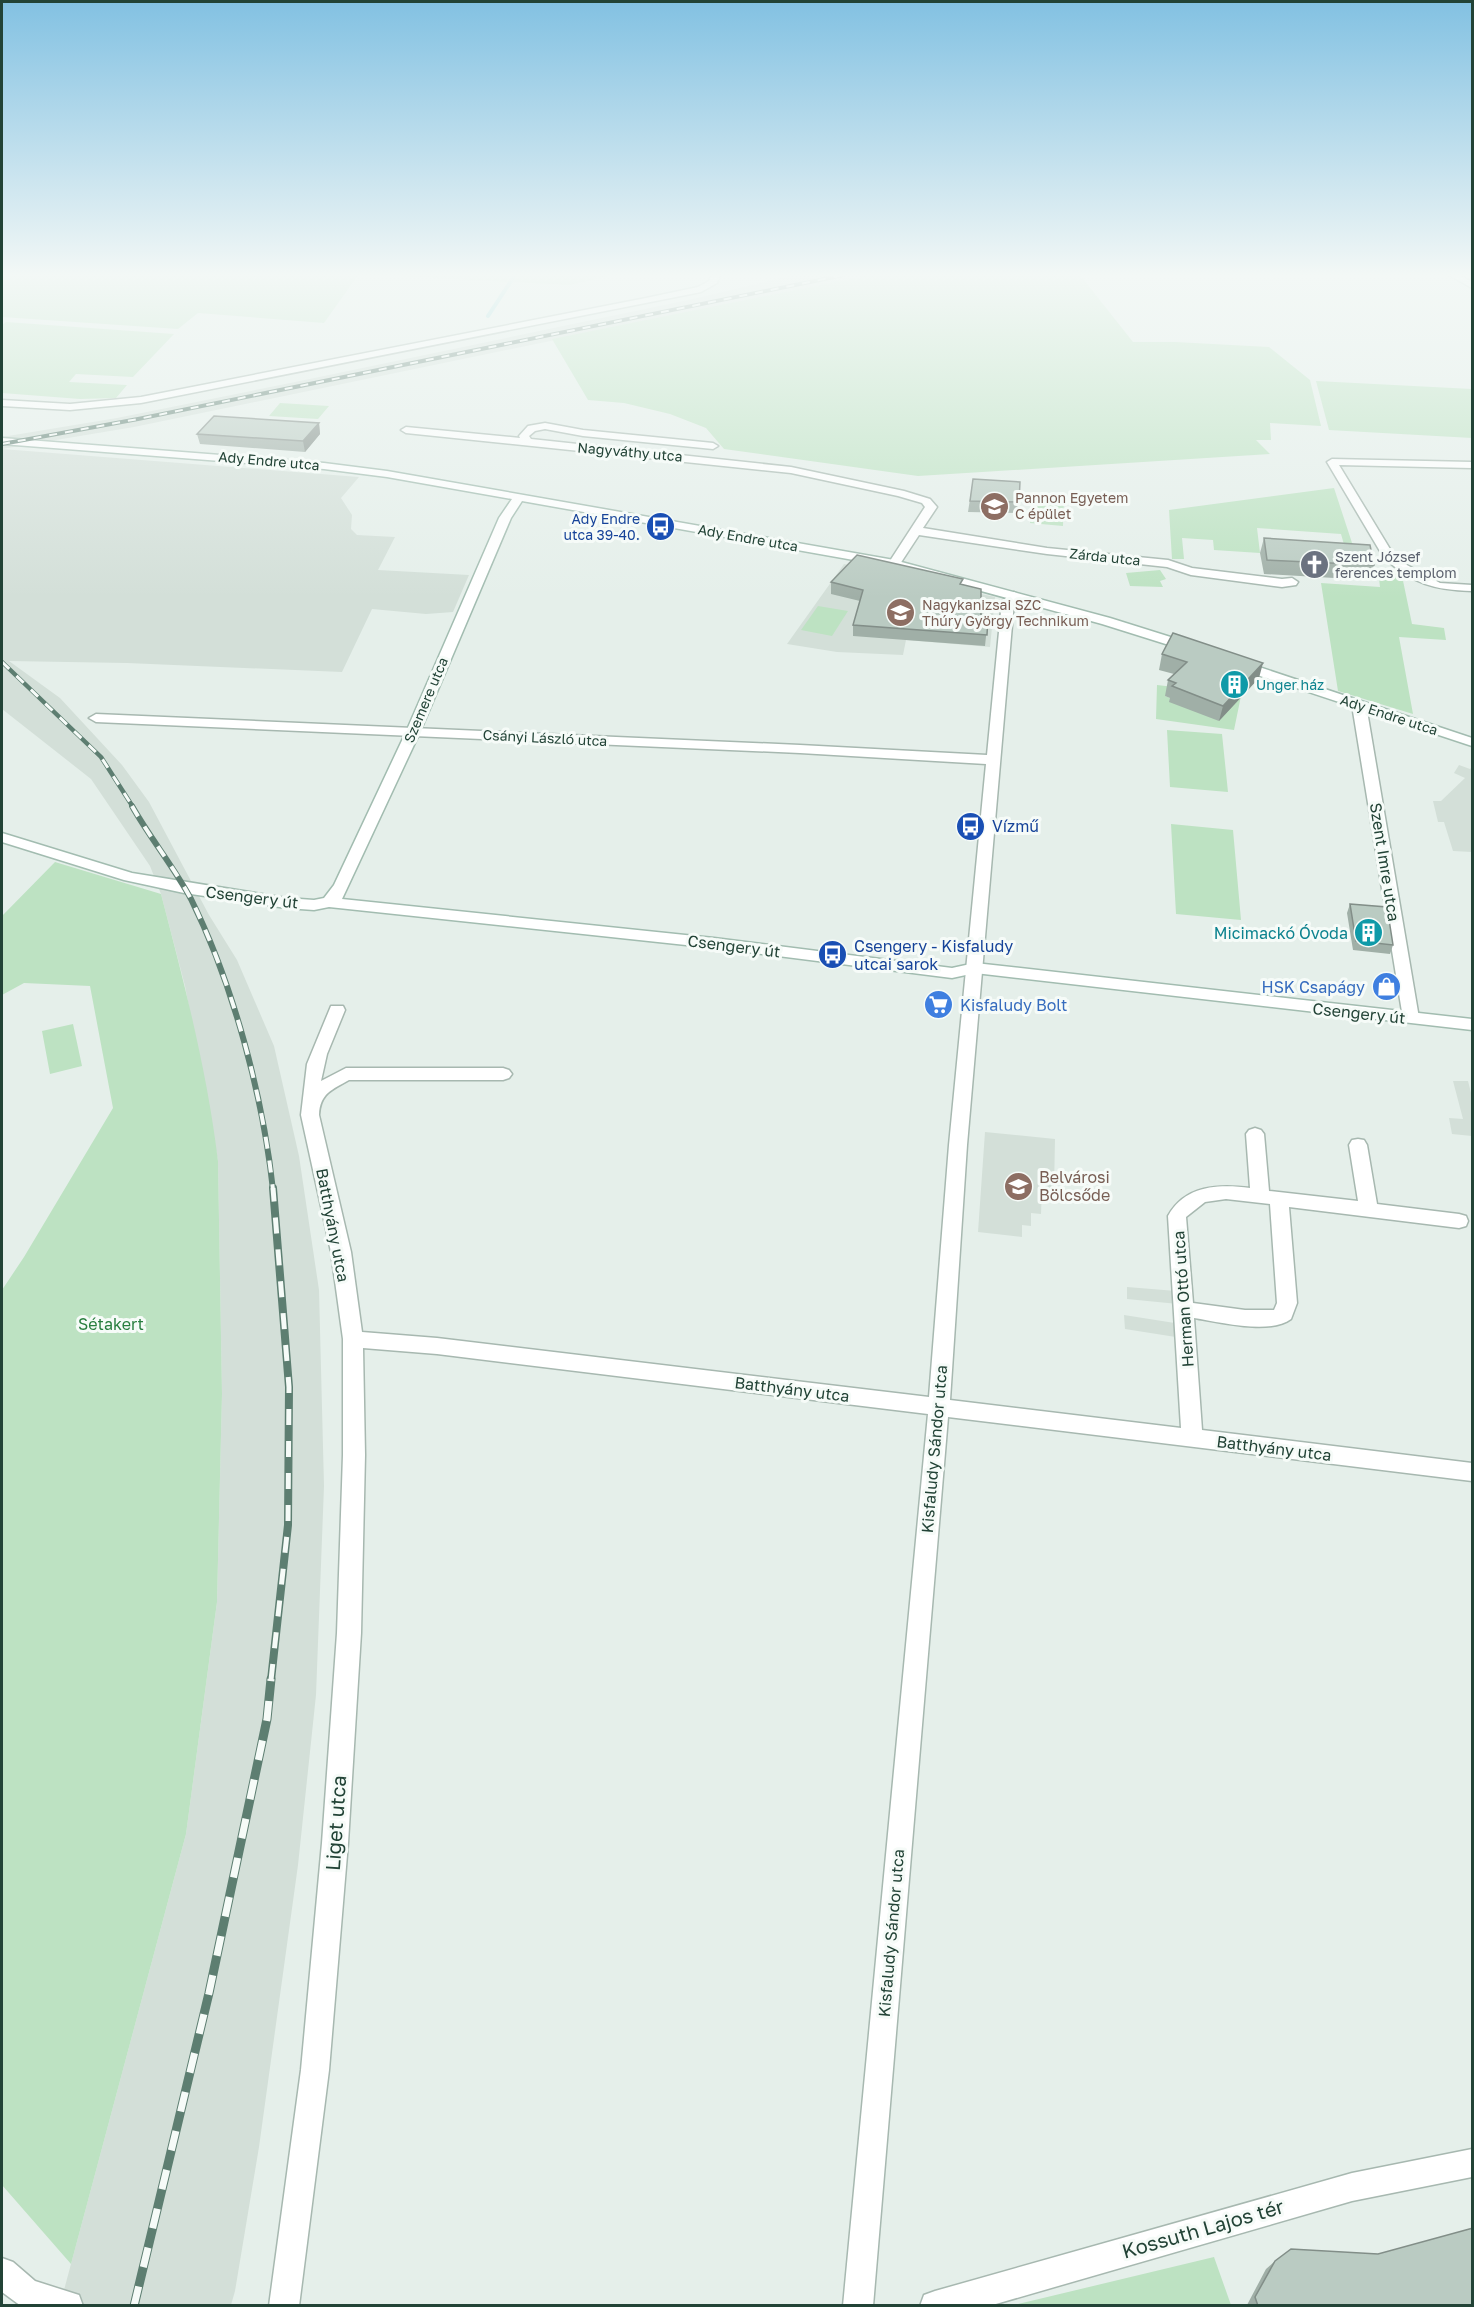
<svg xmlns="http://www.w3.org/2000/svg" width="1474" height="2307" font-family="'Golos Text',sans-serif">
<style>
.built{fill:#d3dfd8}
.green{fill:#bde2c2}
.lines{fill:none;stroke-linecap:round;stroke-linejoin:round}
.stream{stroke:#8ad5d8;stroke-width:4}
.street-casing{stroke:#a7b8b0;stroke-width:3}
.secondary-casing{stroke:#a2bcb0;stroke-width:3}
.street{fill:#fff;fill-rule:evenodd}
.secondary{fill:#fff;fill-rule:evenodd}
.rail-far4-casing{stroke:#5d7e71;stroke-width:4}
.rail-far3-casing{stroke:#5d7e71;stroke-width:4.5}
.rail-far2-casing{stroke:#5d7e71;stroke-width:6}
.rail-far1-casing{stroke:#5d7e71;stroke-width:8}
.rail-casing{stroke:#5d7e71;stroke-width:9}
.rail-far4{stroke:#f6fbf8;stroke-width:2;stroke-dasharray:8;stroke-linecap:butt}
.rail-far3{stroke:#f6fbf8;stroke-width:3;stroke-dasharray:10;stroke-linecap:butt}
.rail-far2{stroke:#f6fbf8;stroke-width:4;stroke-dasharray:12;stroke-linecap:butt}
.rail-far1{stroke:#f6fbf8;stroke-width:5;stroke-dasharray:16;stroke-linecap:butt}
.rail{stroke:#f6fbf8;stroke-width:7;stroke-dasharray:20;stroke-linecap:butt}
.wall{fill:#a0afa7}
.shaded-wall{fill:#828e88}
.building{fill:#bacbc2;stroke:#828e88;stroke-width:1.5}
.labels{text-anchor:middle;stroke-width:6;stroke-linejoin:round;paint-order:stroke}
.far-street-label{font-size:14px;fill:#224336;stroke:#f6fbf8}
.far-education-label{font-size:14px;fill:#785e54;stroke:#f6fbf8;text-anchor:start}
.far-transit-label{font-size:14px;fill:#164399;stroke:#f6fbf8;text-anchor:end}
.far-worship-label{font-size:14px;fill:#5b616d;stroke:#f6fbf8;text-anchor:start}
.far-culture-label{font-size:14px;fill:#0d838f;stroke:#f6fbf8;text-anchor:start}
.transit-label{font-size:16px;fill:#164399;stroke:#f6fbf8;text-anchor:start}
.street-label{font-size:16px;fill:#224336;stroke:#f6fbf8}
.culture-label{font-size:16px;fill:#0d838f;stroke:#f6fbf8;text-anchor:end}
.shop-label{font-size:16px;fill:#366cbe;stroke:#f6fbf8;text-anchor:end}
.education-label{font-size:16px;fill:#785e54;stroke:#f6fbf8;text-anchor:start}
.park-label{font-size:16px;fill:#287e3f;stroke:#f6fbf8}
.near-street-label{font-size:20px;fill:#224336;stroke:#f6fbf8}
</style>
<rect width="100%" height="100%" fill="#e5efea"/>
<path class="built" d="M794,275H870L134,427L2,449L359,477L341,498L352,515L351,529L357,535L395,537L378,570L469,575L453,612L426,614L372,609L342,672L127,663L9,661L60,698L122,765L149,802L209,915L237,960L274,1046L299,1156L319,1290L324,1486L316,1695L298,1865L259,2147L235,2291L231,2305H60L186,1834L217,1602L222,1394L218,1161L185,986L161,894L150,866L91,779L2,709V437L117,418L300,381L693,299Z
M844,564L995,597L990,647L906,640L903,655L837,652L787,644Z
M1459,765L1470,769L1472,767V852L1453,851L1444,822H1438L1433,801H1441L1465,778L1454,773Z
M1453,1081H1468L1472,1097V1136L1452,1134L1449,1118L1463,1119Z
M985,1132L1055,1139L1054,1189L1042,1187L1041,1214L1031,1213V1226L1022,1225V1237L978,1232Z
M1127,1287L1176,1291L1178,1304L1127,1299Z
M1124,1315L1181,1324L1182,1338L1125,1329Z"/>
<path class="green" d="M2,275H358L324,323L198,313L178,329L2,317Z
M378,275H615L569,285Z
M870,275H1080L1133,342H1175L1269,347L1310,380L1321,426L1270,423L1271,440H1256L1270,454L918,476L724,449L706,428L670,414L624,403L588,400L552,339Z
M6,322L174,334L133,377L76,374L69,382L127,385L116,398L80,399L2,393V325Z
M1316,381L1472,389V438L1329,430Z
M280,403L329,406L318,419L269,416Z
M1334,488L1356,555H1347L1341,534L1257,528L1260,553L1214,550L1213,540L1182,538L1184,559H1172L1169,510Z
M1032,497L1064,499L1063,526L1030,523Z
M1160,570L1166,579L1160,581L1163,587L1130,586L1126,573Z
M1378,570L1401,571L1412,624L1444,628L1446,640L1399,637L1413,714L1338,691L1321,583L1380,587Z
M818,606L848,611L832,636L801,630Z
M1157,685L1174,687L1165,696L1173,699L1241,696L1234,730L1156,719Z
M1167,730L1222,734L1228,792L1170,787Z
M1171,824L1233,830L1241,920L1176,914Z
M55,862L161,894C184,982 207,1070 218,1161L222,1394L217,1602L186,1834L71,2264L2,2185V1290L24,1257L113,1108L90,986L24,983L2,995V916Z
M73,1024L82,1066L50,1074L42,1031Z
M1214,2257L1231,2305H1014Z"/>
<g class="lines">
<path class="stream" d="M488,316L515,275"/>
<defs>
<path id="street" d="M712,275H720L717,283L701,292L141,403L70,410L2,406V400L70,404L141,397L646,298L698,287L709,281Z
M545,423L583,430L713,443L718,446L713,449L583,436L545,429L535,431L529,436L531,439L791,467L904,491L930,499L937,507L923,528L1047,548L1168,560L1192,568L1282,579L1292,578L1298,582L1296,585L1282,587L1191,575L1167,567L1047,554L919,535L898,567L894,568L888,564L925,507L922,503L898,496L791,473L406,433L401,430L406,427L520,438L519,436L528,426Z
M1332,459L1472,462V468L1339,465L1393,554L1405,564L1440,583L1472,585V591C1434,590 1414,584 1384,558L1327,462Z
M1014,592L1020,596L1014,602L967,1145L950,1400L1181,1428L1168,1216C1185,1185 1219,1184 1250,1188L1246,1134L1249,1130L1255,1128L1261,1130L1264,1134L1269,1191L1358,1201L1349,1145L1352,1140L1358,1139L1364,1140L1367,1145L1377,1204L1459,1214L1466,1216L1468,1221L1466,1226L1459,1228L1289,1207L1297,1303L1291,1319C1270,1335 1219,1322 1194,1318L1202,1430L1472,1463V1481L948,1417L873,2306H843L928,1414L437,1354L363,1348L365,1455L361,1633L348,1843L329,2070L299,2306H269L301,2070L322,1843L337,1633L343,1455V1339L331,1252L301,1115L307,1064L331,1006H343L345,1010L327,1054L321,1081L346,1068H503L509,1070L512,1074L509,1078L503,1080H349C332,1090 320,1093 319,1115L351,1252L362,1332L437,1338L929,1397L949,1145L986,764L800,753L96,722L89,718L96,714L800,745L987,755L1002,601ZM1226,1199L1270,1204L1277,1303L1274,1310H1245L1193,1303L1186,1217L1205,1202Z
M1359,701L1366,705L1419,1018L1417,1022H1405L1403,1018L1352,705Z
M1472,2149V2177L1352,2201L989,2306H920L924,2295L935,2291L1352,2173Z
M2,2258L13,2262L35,2281L79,2295L83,2306H21L2,2292Z"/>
<path id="secondary" d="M1449,275H1459L1472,282V288Z
M2,438L324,463L387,471L894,560L1110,618L1196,645L1198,648L1192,652L1188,651L1102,624L893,567L522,501L511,518L420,732L342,899L714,938L952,968L975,963L1472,1019V1030L975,973L952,978L714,948L329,907L314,910L286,908L184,893L124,880L2,842V833L132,873L286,898L314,900L324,898L334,885L406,732L499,518L512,499L387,477L324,469L2,444Z
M1238,660L1472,738V746L1233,667L1232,664Z"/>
</defs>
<use href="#street" class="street-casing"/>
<use href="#secondary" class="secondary-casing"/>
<use href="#street" class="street"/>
<use href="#secondary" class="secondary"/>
<defs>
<path id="rail-far4" d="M2,444L138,419L844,275"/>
<path id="rail-far3" d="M2,662L101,757L133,807"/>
<path id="rail-far2" d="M132,806C150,838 174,867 191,899C233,984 263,1096 273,1190"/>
<path id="rail-far1" d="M271,1680L288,1525L289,1387L273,1188"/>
<path id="rail" d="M134,2306L209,1993L267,1719L271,1679"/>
</defs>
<use href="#rail-far4" class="rail-far4-casing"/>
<use href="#rail-far3" class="rail-far3-casing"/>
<use href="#rail-far2" class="rail-far2-casing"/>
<use href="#rail-far1" class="rail-far1-casing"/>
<use href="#rail" class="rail-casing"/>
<use href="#rail-far4" class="rail-far4"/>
<use href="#rail-far3" class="rail-far3"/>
<use href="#rail-far2" class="rail-far2"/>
<use href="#rail-far1" class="rail-far1"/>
<use href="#rail" class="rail"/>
</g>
<path class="wall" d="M319,423L320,434L305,452L200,444L197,434Z
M973,479L1020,482L1017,513L968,512Z
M1264,538L1374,565L1369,580L1264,574L1260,553Z
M831,582L962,585L981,617H988L985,646L853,636V625L860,601L831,594Z
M1162,654L1259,678L1219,721L1169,702L1170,698L1165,696L1168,680L1174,674L1159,670Z
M1350,904L1393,945L1390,954L1353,950L1347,913Z
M1378,2254L1473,2306H1247V2305L1266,2269L1275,2261Z"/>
<path class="shaded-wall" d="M319,423L320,434L305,452L303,441Z
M1263,663L1259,678L1219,721L1223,706Z"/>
<path class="building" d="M214,416L319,423L303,441L197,434Z
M973,479L1020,482L1019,502L970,501Z
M1264,538L1370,545L1374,565L1267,560Z
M857,555L963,579L960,584L981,589V617H988L987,635L853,625L863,590L831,582Z
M1173,633L1263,663L1223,706L1172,686L1176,683L1168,680L1187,662L1162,654Z
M1350,904L1387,907L1393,945L1356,941Z
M1473,2228V2306H1258L1255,2297L1275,2261L1291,2249L1378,2254Z"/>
<linearGradient id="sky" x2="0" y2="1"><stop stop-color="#82c1e2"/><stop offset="0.46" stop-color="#f3f8f6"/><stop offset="1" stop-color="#f3f8f6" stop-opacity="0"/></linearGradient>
<rect width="1474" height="598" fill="url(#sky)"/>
<defs>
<symbol id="university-disc" viewBox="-11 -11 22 22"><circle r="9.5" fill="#8d6e63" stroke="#f6fbf8"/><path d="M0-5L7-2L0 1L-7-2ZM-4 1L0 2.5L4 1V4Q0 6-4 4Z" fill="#fff"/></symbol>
<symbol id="bus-disc" viewBox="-11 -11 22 22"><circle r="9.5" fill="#1a4fb4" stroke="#f6fbf8"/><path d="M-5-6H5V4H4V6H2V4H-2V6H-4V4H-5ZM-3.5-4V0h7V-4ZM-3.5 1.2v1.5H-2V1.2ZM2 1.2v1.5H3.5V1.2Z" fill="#fff"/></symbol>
<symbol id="church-disc" viewBox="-11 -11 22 22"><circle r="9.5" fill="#6b7280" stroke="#f6fbf8"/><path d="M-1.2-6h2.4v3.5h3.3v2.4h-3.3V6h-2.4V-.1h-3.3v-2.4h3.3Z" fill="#fff"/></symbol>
<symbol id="school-disc" viewBox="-11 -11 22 22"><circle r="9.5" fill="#8d6e63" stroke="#f6fbf8"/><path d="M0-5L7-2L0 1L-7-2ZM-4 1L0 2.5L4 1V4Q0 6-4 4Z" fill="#fff"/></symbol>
<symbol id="building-disc" viewBox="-11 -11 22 22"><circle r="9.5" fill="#0f9aa8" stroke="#f6fbf8"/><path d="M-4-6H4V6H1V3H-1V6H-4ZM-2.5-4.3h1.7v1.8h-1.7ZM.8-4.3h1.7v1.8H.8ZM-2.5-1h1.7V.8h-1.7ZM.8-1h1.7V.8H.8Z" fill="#fff"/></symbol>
<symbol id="shop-disc" viewBox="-11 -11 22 22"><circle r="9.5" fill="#3f7fe0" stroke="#f6fbf8"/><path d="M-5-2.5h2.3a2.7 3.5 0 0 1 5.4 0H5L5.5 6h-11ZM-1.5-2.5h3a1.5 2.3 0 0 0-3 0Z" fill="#fff"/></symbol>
<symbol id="supermarket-disc" viewBox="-11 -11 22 22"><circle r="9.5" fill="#3f7fe0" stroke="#f6fbf8"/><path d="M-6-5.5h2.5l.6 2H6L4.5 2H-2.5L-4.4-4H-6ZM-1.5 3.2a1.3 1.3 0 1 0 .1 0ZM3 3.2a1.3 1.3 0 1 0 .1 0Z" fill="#fff"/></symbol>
</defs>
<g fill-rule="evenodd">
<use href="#university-disc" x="978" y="490" width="33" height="33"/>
<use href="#bus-disc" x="644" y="510" width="33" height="33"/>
<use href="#church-disc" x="1298" y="548" width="33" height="33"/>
<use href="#school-disc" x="884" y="596" width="33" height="33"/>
<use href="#building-disc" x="1218" y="668" width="33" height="33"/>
<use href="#bus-disc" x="954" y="810" width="33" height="33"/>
<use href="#building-disc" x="1352" y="916" width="33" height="33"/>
<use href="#bus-disc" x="816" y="938" width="33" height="33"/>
<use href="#shop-disc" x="1370" y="970" width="33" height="33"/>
<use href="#supermarket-disc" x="922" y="988" width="33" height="33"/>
<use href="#school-disc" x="1002" y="1170" width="33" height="33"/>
</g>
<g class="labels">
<g class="far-street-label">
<text transform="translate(630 452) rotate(5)" y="5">Nagyváthy utca</text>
<text transform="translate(269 461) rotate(5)" y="5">Ady Endre utca</text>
<text transform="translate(748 538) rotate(10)" y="5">Ady Endre utca</text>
<text transform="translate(1105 557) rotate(6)" y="5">Zárda utca</text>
<text transform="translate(426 700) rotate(-67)" y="5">Szemere utca</text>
<text transform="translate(1389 715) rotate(18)" y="5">Ady Endre utca</text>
<text transform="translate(545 738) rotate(3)" y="5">Csányi László utca</text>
</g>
<g class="far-education-label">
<text x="1015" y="503">Pannon Egyetem<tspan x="1015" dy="16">C épület</tspan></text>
<text x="922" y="610">Nagykanizsai SZC<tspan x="922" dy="16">Thúry György Technikum</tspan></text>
</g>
<g class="far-transit-label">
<text x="640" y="524">Ady Endre<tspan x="640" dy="16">utca 39-40.</tspan></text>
</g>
<g class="far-worship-label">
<text x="1335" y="562">Szent József<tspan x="1335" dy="16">ferences templom</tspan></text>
</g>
<g class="far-culture-label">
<text x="1256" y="690">Unger ház</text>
</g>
<g class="transit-label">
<text x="992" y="832">Vízmű</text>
<text x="854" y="952">Csengery - Kisfaludy<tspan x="854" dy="18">utcai sarok</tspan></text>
</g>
<g class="street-label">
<text transform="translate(1385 862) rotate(81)" y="6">Szent Imre utca</text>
<text transform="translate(252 897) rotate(7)" y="6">Csengery út</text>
<text transform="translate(734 946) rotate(7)" y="6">Csengery út</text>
<text transform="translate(1359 1013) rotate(6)" y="6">Csengery út</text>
<text transform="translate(333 1225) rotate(79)" y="6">Batthyány utca</text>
<text transform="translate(1183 1299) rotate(-94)" y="6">Herman Ottó utca</text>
<text transform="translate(792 1389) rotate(7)" y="6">Batthyány utca</text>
<text transform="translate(1274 1448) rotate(7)" y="6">Batthyány utca</text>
<text transform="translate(934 1449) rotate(-85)" y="6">Kisfaludy Sándor utca</text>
<text transform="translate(891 1933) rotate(-85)" y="6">Kisfaludy Sándor utca</text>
</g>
<g class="culture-label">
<text x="1348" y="939">Micimackó Óvoda</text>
</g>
<g class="shop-label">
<text x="1365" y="993">HSK Csapágy</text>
<text x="960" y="1011" text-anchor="start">Kisfaludy Bolt</text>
</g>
<g class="education-label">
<text x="1039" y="1183">Belvárosi<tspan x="1039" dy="18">Bölcsőde</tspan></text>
</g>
<g class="park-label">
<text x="111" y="1330">Sétakert</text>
</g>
<g class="near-street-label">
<text transform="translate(336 1823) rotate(-86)" y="7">Liget utca</text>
<text transform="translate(1203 2229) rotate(-16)" y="7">Kossuth Lajos tér</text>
</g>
</g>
<rect width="1474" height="2307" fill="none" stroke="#224336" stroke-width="6"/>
</svg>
